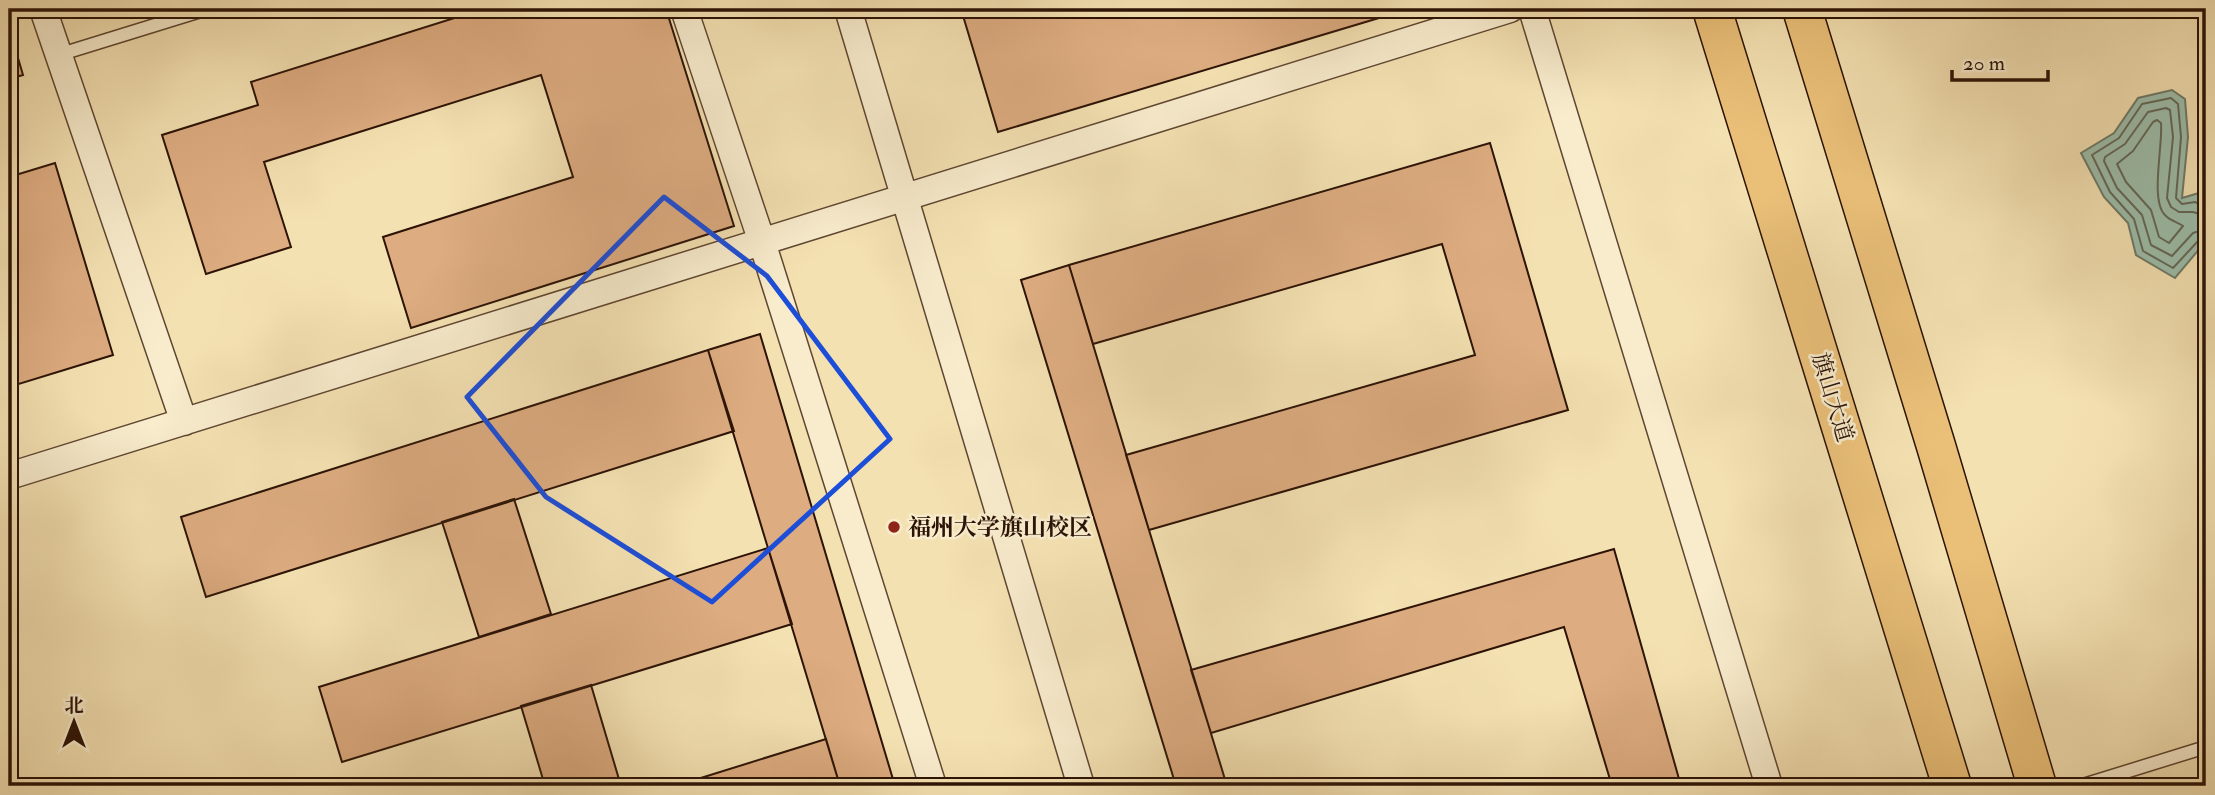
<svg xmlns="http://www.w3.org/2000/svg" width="2215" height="795" font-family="'IM FELL Double Pica','Noto Serif SC',serif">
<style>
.water{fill:#9cbeab;stroke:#6f7a69;stroke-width:2}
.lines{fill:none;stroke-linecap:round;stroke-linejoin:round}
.shore{stroke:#646858;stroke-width:2}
.building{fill:#ddac81;stroke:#2c1306;stroke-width:2}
.lane-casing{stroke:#5e4631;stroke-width:15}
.street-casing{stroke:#5e4631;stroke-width:29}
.highway-casing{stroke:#2c1306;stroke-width:41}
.lane{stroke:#f8eccd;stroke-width:12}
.street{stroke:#f8eccd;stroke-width:26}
.highway{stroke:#eac079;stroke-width:38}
.marked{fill:none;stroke:#1d4ed8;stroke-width:5;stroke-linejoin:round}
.poi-dot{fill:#8f2418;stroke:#f8eccd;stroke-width:2.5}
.labels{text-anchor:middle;stroke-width:5;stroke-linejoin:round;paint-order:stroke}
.street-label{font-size:23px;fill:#2c1306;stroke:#f8eccd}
.poi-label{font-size:23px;font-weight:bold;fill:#2c1306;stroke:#f8eccd;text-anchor:start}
</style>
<rect width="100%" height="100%" fill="#f4e1b2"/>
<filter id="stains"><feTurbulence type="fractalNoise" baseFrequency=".00286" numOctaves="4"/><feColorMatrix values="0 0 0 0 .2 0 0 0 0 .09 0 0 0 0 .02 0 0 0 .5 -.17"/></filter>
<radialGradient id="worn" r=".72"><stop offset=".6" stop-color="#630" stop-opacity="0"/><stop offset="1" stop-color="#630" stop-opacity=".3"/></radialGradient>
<path class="water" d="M2172,90L2185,99L2188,137L2182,198L2199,193L2206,204V241L2175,278L2136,255L2128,223L2104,197L2081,153L2114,133L2138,98Z"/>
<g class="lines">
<path class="shore" d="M2157,120L2161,123C2163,146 2150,201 2165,215C2170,221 2178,222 2183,226L2169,243L2159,237L2151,210L2126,182L2117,164L2133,151L2153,122Z
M2206,207L2195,202L2182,204L2176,198L2181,137L2178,104L2171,98L2142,104L2119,138L2092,155L2110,192L2134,219L2143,251L2173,268L2199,240L2206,238
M2206,216L2193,212H2179L2171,207L2167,198L2173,137L2170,110L2166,108L2148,112L2125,144L2105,157L2104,161L2117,188L2142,215L2151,245L2172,256L2193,233L2206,229"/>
</g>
<path class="building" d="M483,9H666L734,226L411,328L383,237L573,177L541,75L264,162L291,247L206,274L162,135L258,105L251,82Z
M961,9H1409L998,132Z
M9,27L23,75L9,79Z
M1490,143L1568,410L1149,530L1126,455L1475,355L1442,244L1093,344L1069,265Z
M55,163L113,355L9,387V177Z
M1069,265L1149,530L1227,786H1176L1021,280Z
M760,334L895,786H840L708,350Z
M708,350L734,431L206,597L181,517Z
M514,499L551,614L479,637L442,522Z
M768,548L792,624L342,762L319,687Z
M1614,549L1681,786H1612L1564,627L1211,733L1191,670Z
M591,685L621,786H545L521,706Z
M826,739L840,786H675Z"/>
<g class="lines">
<defs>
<path id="lane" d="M58,55L207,9
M2080,786L2206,747"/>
<path id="street" d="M43,9L184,422
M684,9L762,242L933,786
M848,9L1081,786
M1532,9L1769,786
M9,476L1510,9"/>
<path id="highway" d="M1712,9L1952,786
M1802,9L1936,446L2037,786"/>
</defs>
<use href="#lane" class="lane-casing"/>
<use href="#street" class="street-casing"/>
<use href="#highway" class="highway-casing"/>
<use href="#lane" class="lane"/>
<use href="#street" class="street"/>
<use href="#highway" class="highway"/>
</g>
<path class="marked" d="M664,197L767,276L890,439L712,602L546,497L467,397Z"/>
<circle class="poi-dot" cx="894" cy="527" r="7"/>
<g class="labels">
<g class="street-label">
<text transform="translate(1833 397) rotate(73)" y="8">旗山大道</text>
</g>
<g class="poi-label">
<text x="908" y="535">福州大学旗山校区</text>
</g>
</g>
<rect width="2215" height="795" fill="none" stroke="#f4e1b2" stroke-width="35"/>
<rect x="10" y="10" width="2194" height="774" fill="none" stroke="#2c1306" stroke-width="3.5"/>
<rect x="18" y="18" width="2180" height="760" fill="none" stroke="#2c1306" stroke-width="2"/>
<g transform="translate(74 722)" stroke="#f8eccd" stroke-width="5" paint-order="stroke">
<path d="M0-5L12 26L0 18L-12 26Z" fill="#2c1306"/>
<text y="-10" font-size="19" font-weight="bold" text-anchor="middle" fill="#2c1306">北</text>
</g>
<path d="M1952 70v10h96v-10" fill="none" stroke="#2c1306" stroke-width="3.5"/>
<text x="1963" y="70" font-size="21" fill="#2c1306" stroke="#f8eccd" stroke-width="5" paint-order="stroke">20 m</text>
<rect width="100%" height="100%" filter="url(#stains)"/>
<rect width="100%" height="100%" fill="url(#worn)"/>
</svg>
